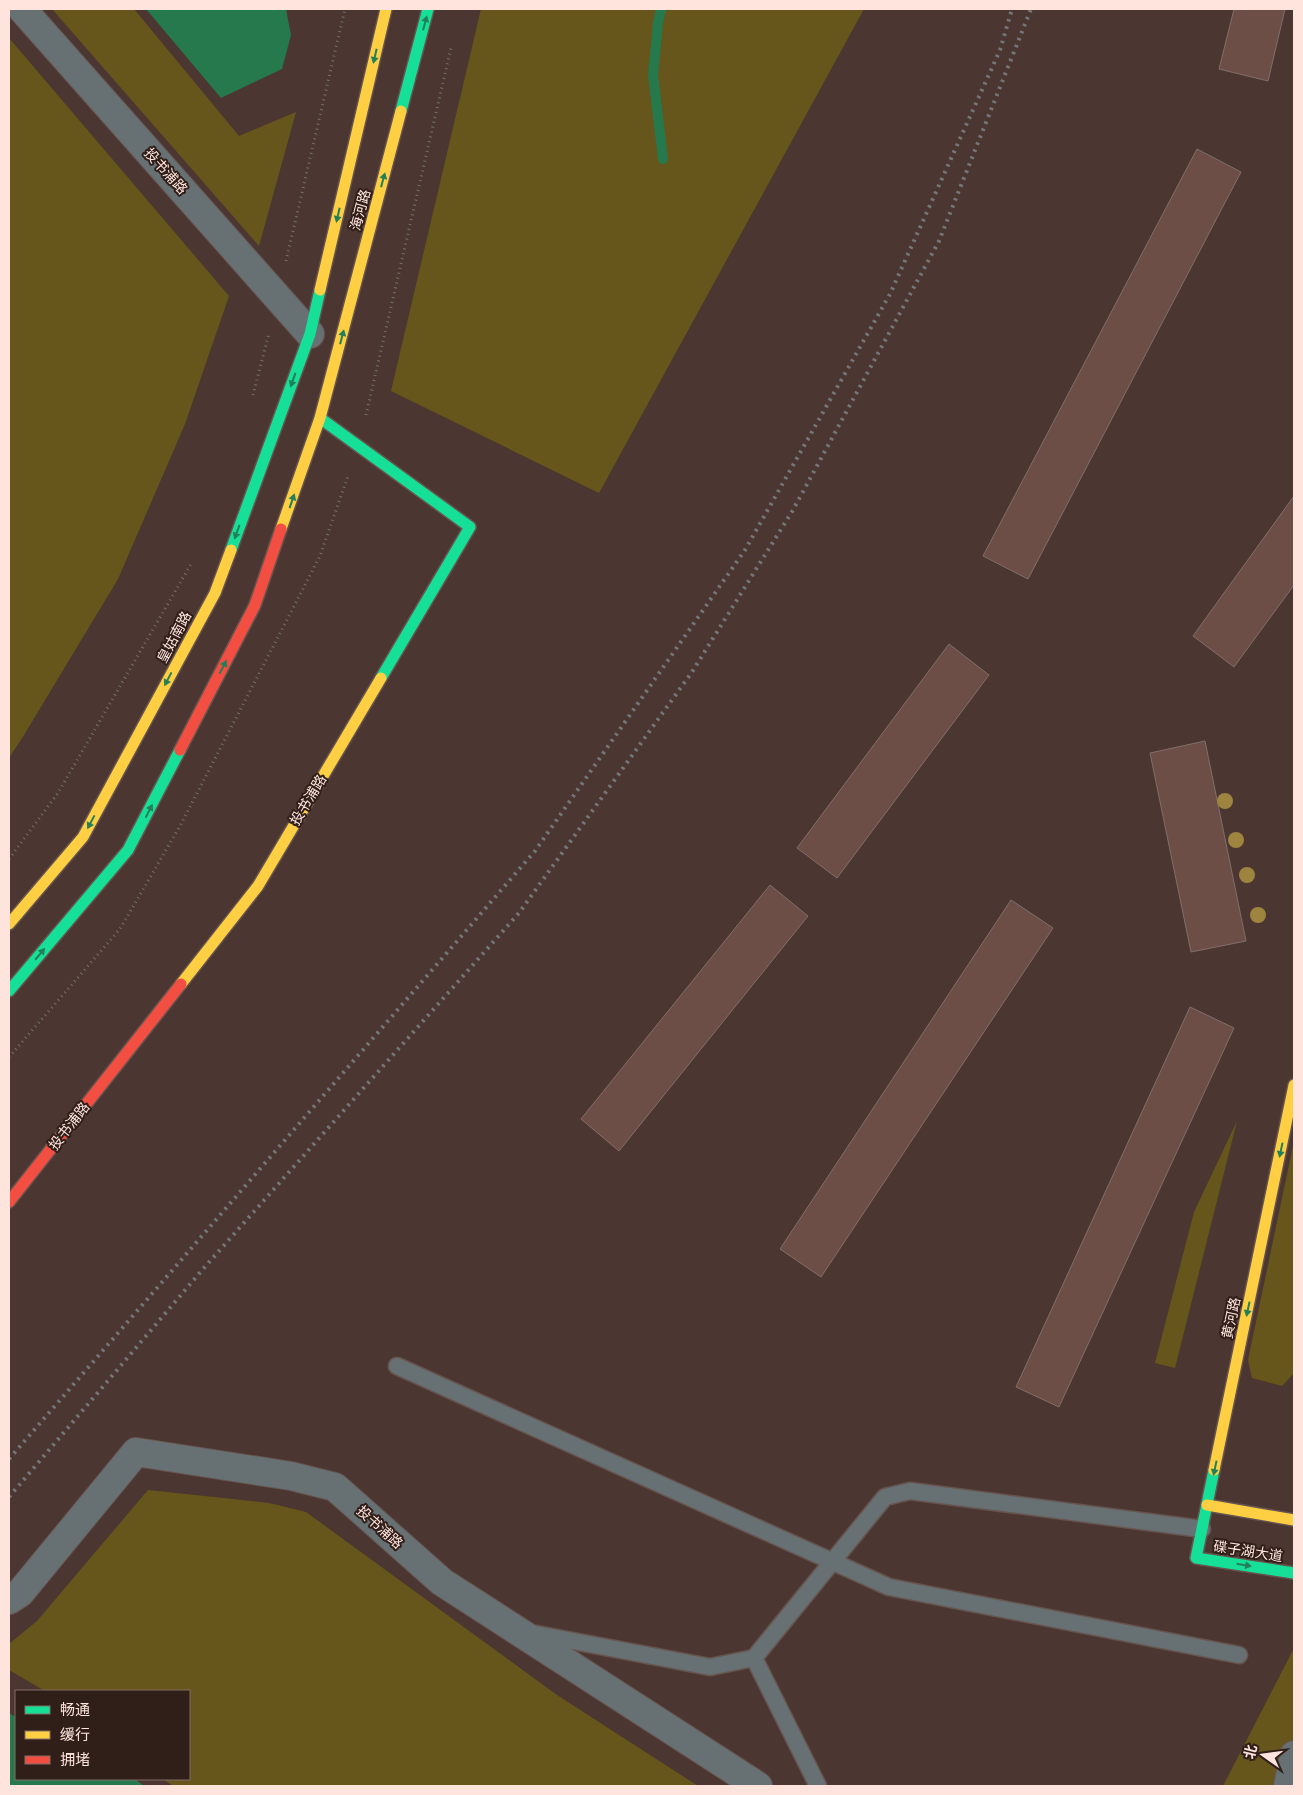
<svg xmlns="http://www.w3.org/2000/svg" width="1303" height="1795" font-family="Overpass,'Noto Sans SC',sans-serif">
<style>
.green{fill:#67561b}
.water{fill:#26794c}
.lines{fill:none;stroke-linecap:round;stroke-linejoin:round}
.stream{stroke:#26794c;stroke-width:10}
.building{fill:#6c4e47;stroke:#816f6a}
.lane-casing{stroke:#66544f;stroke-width:19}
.street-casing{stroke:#66544f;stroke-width:30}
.fast-casing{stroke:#66544f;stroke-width:14}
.slow-casing{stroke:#66544f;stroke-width:14}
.jam-casing{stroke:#66544f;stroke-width:14}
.path{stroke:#6f7272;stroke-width:3;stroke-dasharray:1 4;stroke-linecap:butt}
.lane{stroke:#677173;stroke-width:16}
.street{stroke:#677173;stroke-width:28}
.fast{stroke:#16e098;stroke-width:11}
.slow{stroke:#ffcf43;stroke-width:11}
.jam{stroke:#f24e42;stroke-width:11}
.rail{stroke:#737778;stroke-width:4;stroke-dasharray:2.5 5;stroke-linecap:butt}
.tree{fill:#9d843f}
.oneway{fill:#237f58}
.labels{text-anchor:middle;stroke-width:4;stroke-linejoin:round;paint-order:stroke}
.street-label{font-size:14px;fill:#ffe4dd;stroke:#301e19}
</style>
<rect width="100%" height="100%" fill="#4c3631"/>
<path class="green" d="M52,9H134L239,136L296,112L259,246Z
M481,9H864L599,493L391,391Z
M9,38L229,296L185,424L118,579L24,735L9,758Z
M1237,1121L1175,1368L1155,1363L1194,1212Z
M1294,1141V1373L1282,1386L1252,1378L1248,1360Z
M148,1490L269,1503L306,1512L557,1695L698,1786H173L163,1779H189V1691H45L9,1670V1644L37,1621Z
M1293,1650H1294V1786H1223Z"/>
<path class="water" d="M146,9H286L291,35L282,69L221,98Z
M9,1713L16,1717V1779H135L144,1786H9Z"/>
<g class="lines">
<path class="stream" d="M661,9L658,23L653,75L663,159"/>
</g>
<path class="building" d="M1234,9H1285L1268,81L1219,69Z
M1197,149L1241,172L1028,579L983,556Z
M1294,496V585L1234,667L1193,636Z
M949,644L989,675L837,878L797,848Z
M1205,741L1246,941L1191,952L1150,753Z
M770,885L808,916L619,1151L581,1119Z
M1011,900L1053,928L821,1277L780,1249Z
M1190,1007L1234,1028L1059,1407L1016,1387Z"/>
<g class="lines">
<defs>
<path id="lane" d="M397,1366L889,1587L1239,1655
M531,1633L710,1667L754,1658L818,1786
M754,1658L885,1497L910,1491L1202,1529"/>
<path id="street" d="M22,9L310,334
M9,1600L20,1593L136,1452L291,1476L335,1487L442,1582L758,1786
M1288,1786L1294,1755"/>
<path id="fast" d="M401,111L428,9
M320,418L470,527L381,678
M231,550L310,334L320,290
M9,991L128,850L180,750
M1214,1470L1196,1558L1294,1573"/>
<path id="slow" d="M320,290L386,9
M281,529L320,418L401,111
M9,924L83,837L215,593L231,550
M181,984L258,886L381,678
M1214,1470L1294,1085
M1207,1505L1294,1520"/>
<path id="jam" d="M180,750L255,605L281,529
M9,1202L181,984"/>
</defs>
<use href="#lane" class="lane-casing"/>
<use href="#street" class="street-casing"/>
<use href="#fast" class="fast-casing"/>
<use href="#slow" class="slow-casing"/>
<use href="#jam" class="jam-casing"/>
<path class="path" d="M286,261L345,9
M253,395L269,333
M366,415L451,48
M9,859L58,793L191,564
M9,1057L120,929L180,826L320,556L348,476"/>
<use href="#lane" class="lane"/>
<use href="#street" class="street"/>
<use href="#fast" class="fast"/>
<use href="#slow" class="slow"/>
<use href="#jam" class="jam"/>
<path class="rail" d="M9,1459L535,851L745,550L890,294L1000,50L1012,9
M9,1497L203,1269L519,913L692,672L793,510L939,241L1031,9"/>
</g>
<g class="tree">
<circle cx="1225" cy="801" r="8"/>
<circle cx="1236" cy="840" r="8"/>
<circle cx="1247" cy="875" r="8"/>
<circle cx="1258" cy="915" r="8"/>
</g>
<defs><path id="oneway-solid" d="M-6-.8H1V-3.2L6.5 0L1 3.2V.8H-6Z" transform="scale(1.25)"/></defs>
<g class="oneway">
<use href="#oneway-solid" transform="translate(425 23) rotate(-75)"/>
<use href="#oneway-solid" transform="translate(375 56) rotate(103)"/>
<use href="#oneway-solid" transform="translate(383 180) rotate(-75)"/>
<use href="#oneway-solid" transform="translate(338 215) rotate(103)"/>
<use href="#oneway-solid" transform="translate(342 337) rotate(-75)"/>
<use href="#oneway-solid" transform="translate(293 380) rotate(110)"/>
<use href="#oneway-solid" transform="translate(292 501) rotate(-71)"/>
<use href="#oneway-solid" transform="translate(237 532) rotate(110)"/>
<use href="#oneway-solid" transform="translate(223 667) rotate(-63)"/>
<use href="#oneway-solid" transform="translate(168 679) rotate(118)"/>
<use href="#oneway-solid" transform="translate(149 811) rotate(-63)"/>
<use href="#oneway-solid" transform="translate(91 822) rotate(118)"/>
<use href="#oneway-solid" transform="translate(40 954) rotate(-50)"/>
<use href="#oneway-solid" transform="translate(1281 1150) rotate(102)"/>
<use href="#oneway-solid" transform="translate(1248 1309) rotate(102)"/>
<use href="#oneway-solid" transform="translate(1215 1468) rotate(102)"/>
<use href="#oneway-solid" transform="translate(1244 1565) rotate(9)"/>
</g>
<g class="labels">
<g class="street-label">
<text transform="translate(166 171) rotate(48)" y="5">投书浦路</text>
<text transform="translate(360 210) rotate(-75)" y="5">海河路</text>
<text transform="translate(174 637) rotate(-62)" y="5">皇姑南路</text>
<text transform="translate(308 800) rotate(-59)" y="5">投书浦路</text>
<text transform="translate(69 1126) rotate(-52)" y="5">投书浦路</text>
<text transform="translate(1231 1318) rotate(-78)" y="5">黄河路</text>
<text transform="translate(380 1527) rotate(42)" y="5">投书浦路</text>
<text transform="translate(1248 1551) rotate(9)" y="5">碟子湖大道</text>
</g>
</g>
<rect width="1303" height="1795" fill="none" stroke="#ffe4dd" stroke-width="20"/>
<rect x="15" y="1690" width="175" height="90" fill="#301e19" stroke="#836d67"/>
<rect x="25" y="1706" width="25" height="8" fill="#16e098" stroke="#836d67"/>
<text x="60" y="1715" font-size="15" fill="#ffe4dd">畅通</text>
<rect x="25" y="1731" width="25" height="8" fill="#ffcf43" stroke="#836d67"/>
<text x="60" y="1740" font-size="15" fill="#ffe4dd">缓行</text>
<rect x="25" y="1756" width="25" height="8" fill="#f24e42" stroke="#836d67"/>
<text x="60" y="1765" font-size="15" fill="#ffe4dd">拥堵</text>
<g transform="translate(1263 1755) rotate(284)" stroke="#301e19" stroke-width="4" paint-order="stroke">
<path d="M0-4L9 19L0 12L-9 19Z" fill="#ffe4dd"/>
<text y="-8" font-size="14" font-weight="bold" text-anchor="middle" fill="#ffe4dd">北</text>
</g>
</svg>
